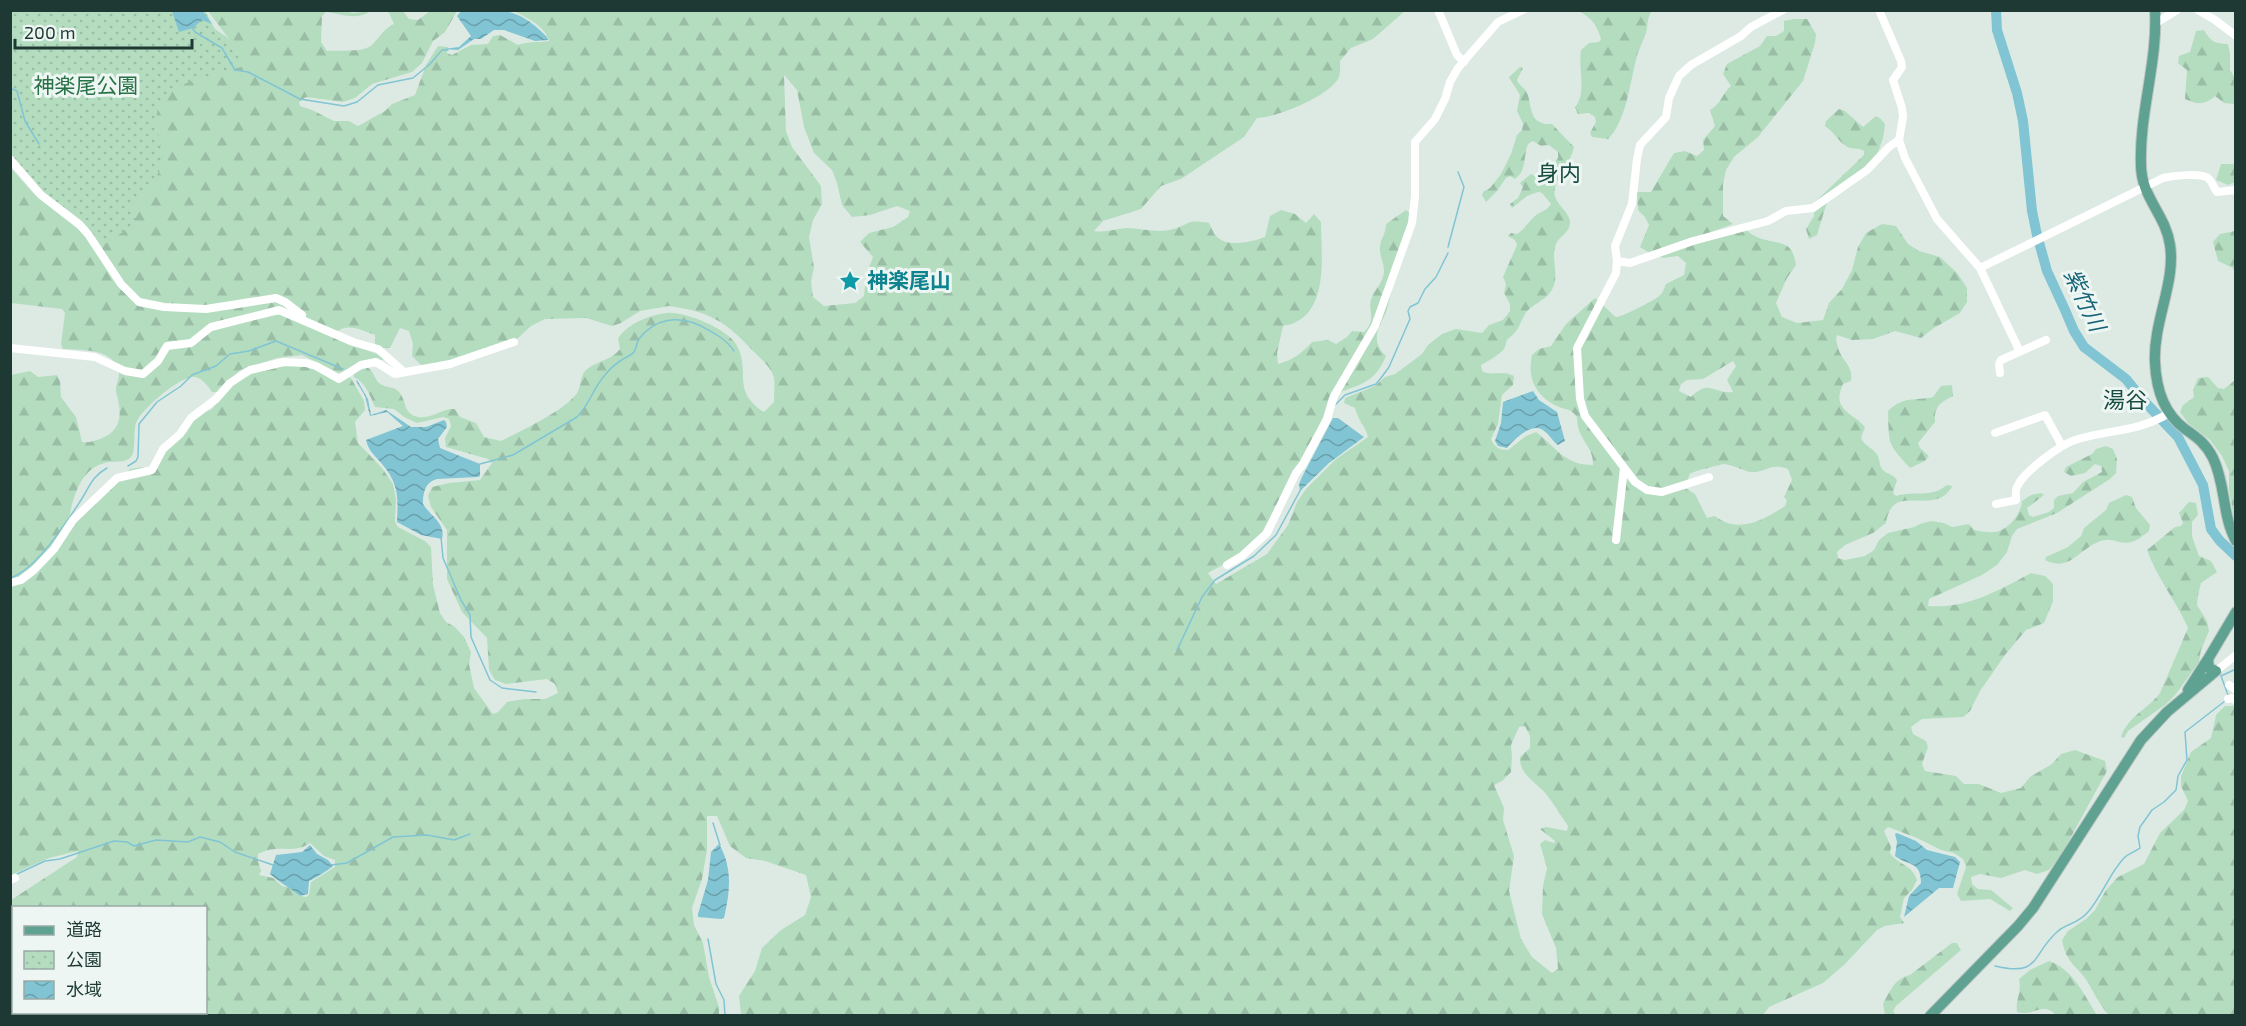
<svg xmlns="http://www.w3.org/2000/svg" width="2246" height="1026" font-family="'Exo 2','Noto Sans JP',sans-serif">
<style>
.forest{fill:url(#forest-firs);fill-rule:evenodd}
.park{fill:url(#park-dots)}
.water{fill:url(#water-waves)}
.lines{fill:none;stroke-linecap:round;stroke-linejoin:round}
.stream{stroke:#81c4d3;stroke-width:1.5}
.river{stroke:#81c4d3;stroke-width:10}
.major-casing{stroke:#bcc4c2;stroke-width:12}
.minor{stroke:#fff;stroke-width:8}
.major{stroke:#5fa292;stroke-width:10}
.labels{text-anchor:middle;stroke-width:6;stroke-linejoin:round;paint-order:stroke}
.park-label{font-size:21px;fill:#277246;stroke:#edf6f2}
.culture-label{font-size:21px;font-weight:bold;fill:#0d838f;stroke:#edf6f2;text-anchor:start}
.neighbourhood-label{font-size:22px;fill:#194c41;stroke:#edf6f2}
.water-label{font-size:22px;font-style:italic;fill:#166477;stroke:#edf6f2}
</style>
<defs>
<pattern id="forest-firs" width="22" height="20" patternUnits="userSpaceOnUse" patternTransform="scale(1.5)"><rect width="22" height="20" fill="#b4ddc0"/><path d="M5 1l3.5 6h-7zM16 11l3.5 6h-7z" fill="#9abea5"/></pattern>
<pattern id="park-dots" width="8" height="8" patternUnits="userSpaceOnUse" patternTransform="scale(1.5)"><rect width="8" height="8" fill="#b4ddc0"/><path d="M2 2h.1M6 6h.1" fill="none" stroke="#9abea5" stroke-width="1.8" stroke-linecap="round"/></pattern>
<pattern id="water-waves" width="16" height="10" patternUnits="userSpaceOnUse" patternTransform="scale(1.5)"><rect width="16" height="10" fill="#81c4d3"/><path d="M0 5q4-4 8 0t8 0" fill="none" stroke="#69a0ac"/></pattern>
</defs>
<rect width="100%" height="100%" fill="#ddeae4"/>
<path class="forest" d="M343,10L352,13L371,11C356,21 342,14 326,12L322,16L321,42L327,51C339,50 362,53 372,45C380,37 383,29 394,24L388,11H403L409,19L418,20L430,11H457L445,32L433,41L422,63L412,72L372,84L355,98L343,102L306,97L299,102L300,106L312,110L334,121H349L358,126L385,111L392,104L415,95L426,65L438,46L448,47L447,53L452,55L471,45L488,44L493,36L500,35L518,45C528,41 538,43 549,41C545,26 527,18 514,11H1405L1373,39L1351,48L1340,61C1340,67 1341,74 1338,79C1327,97 1278,117 1257,118L1244,137L1181,179L1161,186L1141,209L1103,221L1094,231C1105,233 1115,229 1126,228C1141,228 1155,233 1169,230C1189,226 1185,218 1209,223C1211,226 1213,233 1216,236C1227,248 1252,242 1265,237L1270,216L1281,210L1295,214L1306,223L1314,214L1321,222C1321,251 1329,306 1296,322C1293,324 1287,325 1283,326L1277,353L1278,364C1293,360 1302,353 1312,342L1328,340L1336,344L1347,337L1352,331L1364,332C1378,318 1366,310 1372,297C1376,288 1384,281 1384,271C1384,263 1379,255 1380,247C1380,240 1386,234 1386,224L1406,210L1411,214L1386,313C1377,329 1371,342 1386,356C1373,387 1356,384 1329,397L1322,421L1261,534L1237,557L1208,573L1216,584L1267,554L1288,525L1297,502L1306,489L1336,459L1368,437C1365,425 1358,421 1355,408L1344,403L1345,398L1375,386L1385,377L1395,374L1422,354L1428,345L1442,334L1456,329L1482,333L1489,325L1503,320L1510,311V304L1504,293L1506,284L1503,277L1517,245L1515,240L1508,236L1511,233L1517,234C1524,230 1528,222 1535,216C1541,211 1547,211 1551,204L1542,193L1538,192L1527,196L1512,208L1510,204L1518,198L1523,187L1520,183L1531,174L1540,179L1545,177L1558,158V152L1549,145L1541,146L1533,141L1528,144C1523,156 1527,171 1515,179L1510,176L1506,178L1497,191L1486,202L1482,195L1483,192L1490,188L1501,174L1511,154L1517,135L1522,130L1523,124L1517,111L1520,95L1509,77L1520,67L1523,68L1517,80C1519,86 1526,88 1528,95C1532,110 1530,125 1552,124L1574,147C1571,162 1559,174 1555,188C1551,202 1568,209 1570,221C1571,232 1560,235 1556,244C1551,256 1558,273 1554,285C1549,301 1533,302 1525,314C1522,319 1520,325 1517,330C1514,334 1510,337 1507,340C1506,343 1505,347 1504,349C1498,356 1488,361 1481,365L1482,371C1494,377 1500,369 1514,376L1513,385L1502,395L1498,424L1491,439C1494,447 1499,450 1508,450L1526,436L1536,432C1556,447 1564,465 1593,465C1594,445 1577,441 1577,417C1569,407 1567,411 1557,406C1535,396 1527,377 1532,355L1539,349L1551,346L1566,324L1595,298C1600,302 1614,316 1616,317C1620,318 1655,300 1659,296C1663,293 1664,288 1666,284L1684,275L1686,263L1678,256L1663,258L1656,255L1746,230C1750,233 1754,236 1759,238C1779,245 1792,238 1796,265L1787,278L1776,303L1782,317L1797,323L1823,320L1829,303L1842,289L1852,270L1858,247L1866,233L1882,224L1896,226L1908,244L1919,251L1940,257L1958,274L1967,288V302L1960,313L1934,328L1921,338L1895,331L1873,339L1852,340L1837,335L1836,339C1837,343 1838,349 1840,353C1846,364 1853,368 1851,381L1843,384C1831,410 1852,412 1865,427L1861,438C1865,446 1871,447 1876,453C1881,459 1878,466 1884,471C1889,475 1893,474 1897,480L1893,493L1896,496C1914,490 1930,499 1947,485L1952,486C1950,490 1946,495 1942,497C1920,508 1891,487 1886,523L1873,533L1845,545L1837,552L1838,558L1845,560L1865,556L1874,550L1879,540L1888,533L1914,527L1920,524L1931,521L1944,523L1952,527L1969,524L1974,530C1980,531 1988,533 1994,532C2008,531 2021,514 2022,501L2031,495L2041,493L2044,495L2027,508L2029,515L2033,517L2049,512L2054,508V500L2058,496L2073,493L2083,482L2102,472L2101,466L2095,464L2085,473L2071,476L2064,472L2066,467L2092,454L2096,449L2106,446L2113,449L2117,459L2116,473L2110,479L2057,513L2017,529L2012,536L2007,552L1997,565L1982,575L1929,599L1928,606C1966,609 1998,591 2031,573L2045,576L2053,584V601L2044,623L2026,630L2005,655L1980,691L1970,711L1963,717L1922,719L1911,727L1913,734L1926,741L1928,747L1922,764L1925,771L1956,776L1964,784H1979L2001,793L2021,788L2030,777L2052,764L2061,754L2075,750L2105,761L2107,771L2060,857L2049,870L2037,874L2025,870L2001,878L1980,874L1971,877L1972,884L1978,889L1991,890L2013,908L2010,911L1990,899L1961,901L1957,894L1966,867L1963,859L1954,853L1941,850L1917,838L1888,827L1884,831L1891,847L1890,853C1899,866 1911,863 1917,880L1912,890L1904,898L1900,917L1904,923L1885,926L1877,930L1845,964L1823,983L1769,1007L1763,1015H741L739,996L755,971L762,948L781,930L805,915L811,897L806,875L765,861L746,858L730,846L717,816H707V850L702,879L692,908L694,925L703,943L709,977L719,1007V1015H39L33,1013L206,1012V908H14L13,992L11,989V900L77,857L78,851L49,858L11,875V375L30,371L38,377L57,375L60,381L61,397L76,417L82,442C89,443 93,441 100,439C123,431 122,412 116,392C115,386 119,380 119,374C116,348 82,350 63,349L61,344L65,313L62,309L11,303L10,167L35,195L79,230L47,153L227,50L229,39L208,11ZM784,75L797,90L804,127L814,153L832,170L837,183L842,205L852,217L870,215L897,206L910,211L908,217L893,227L869,233L860,242L873,257L866,275L864,296L855,303L824,306L813,297L811,282L814,267L809,237L813,220L822,204L821,186L792,147L786,131ZM669,306C711,312 725,321 754,352C761,359 772,368 774,378C775,385 774,395 774,402L764,412C730,390 752,371 736,344C726,328 684,311 666,313C647,316 629,323 618,338L620,349C611,361 595,361 585,371C580,377 581,387 577,393C566,410 519,432 501,441L484,437L476,423L460,417L455,409C442,408 432,419 418,417C403,414 407,401 399,392C394,386 387,388 382,385C374,381 375,372 367,367L353,373L354,377C366,383 370,396 375,407L394,409L404,417L417,423L443,417L449,419L451,426L445,438L446,447L488,459L492,463L480,480L449,483L432,487L428,496L431,507L447,530V579L462,612L487,638L489,670L495,680L506,684L547,679L555,684L558,693L545,699H524L507,702L498,712L493,714L474,688L469,664L471,652L464,637L455,627L446,622L440,613L433,585L431,547L425,541L398,527L395,522L396,499L393,484L382,468L358,443L355,422L365,410L364,401L351,378L313,366L290,365L249,374L234,383L212,409L200,414L192,421L187,432L167,450L151,472L143,467L130,469L97,503L75,520L69,518C74,495 81,466 109,462C117,461 125,463 131,457C137,450 132,430 137,421C143,408 181,375 195,377C202,378 208,386 212,392H218L240,370L277,358L302,355L339,373C356,366 361,356 380,361L384,359L377,354L338,340L335,333C347,322 361,330 375,335V345L383,348H390L400,328L409,331L413,344L412,356L423,367L456,360L517,339L531,326L545,319L586,318L612,326L621,323L640,311ZM1733,361L1736,366L1727,380L1733,392C1714,395 1710,378 1691,397L1679,391L1681,384L1687,380L1703,379ZM1723,464C1735,465 1743,471 1751,472C1766,473 1769,462 1788,469L1792,480L1784,497L1787,500L1785,506C1763,521 1738,534 1715,516L1707,518L1695,494L1685,488C1687,484 1688,477 1690,474C1693,471 1717,466 1723,464ZM1525,726L1530,736V748L1520,757C1519,775 1536,782 1546,794C1554,804 1561,816 1568,826L1567,831L1546,827L1540,829L1555,841L1554,843L1545,840L1540,844L1547,868L1543,886L1542,914L1556,948L1558,969L1552,973L1532,957L1521,939L1509,891L1514,856L1503,820L1504,808L1494,785L1502,781L1511,772L1512,757L1511,745L1519,727ZM310,843L324,856L335,860V867L311,882L309,895L306,897L300,896L290,888L282,886L273,878L259,875L261,871L258,861V854C279,843 293,855 310,843Z
M1578,11H1652C1647,17 1648,25 1646,33C1643,42 1638,50 1636,60C1630,83 1626,122 1608,139L1592,137L1590,133L1596,122L1595,117L1589,113L1578,114L1575,107C1587,94 1578,68 1581,50L1589,43L1599,42L1601,39C1597,25 1591,17 1578,11Z
M1794,19H1807L1816,34L1815,43L1803,81L1758,137L1734,157L1726,170L1723,184V216L1733,224L1651,254L1640,247L1649,225L1645,217L1638,210L1637,192H1651L1674,153L1685,151L1697,156L1704,150L1703,140L1715,126L1710,110C1721,104 1722,94 1731,86L1723,74L1727,64L1760,46L1767,36H1776L1784,31V21Z
M2204,30C2210,41 2215,44 2228,44L2230,53V70L2235,78V104L2224,103L2215,96C2205,105 2197,105 2185,99L2187,70L2178,63L2179,56L2190,52L2196,31Z
M1839,109L1845,111L1863,127L1876,116L1881,119L1885,124L1883,138L1878,152L1867,165L1827,202L1817,235L1809,239L1806,229L1814,216V203L1864,155V151C1857,147 1852,150 1846,146C1839,142 1834,132 1825,126L1826,121Z
M2221,164H2235V182L2228,185L2216,180Z
M2235,231V274L2233,268L2218,261L2213,242L2220,234Z
M2208,377L2218,388L2224,389L2235,380V525L2229,489V471L2222,456L2210,440L2188,423L2180,412L2183,405L2194,397L2193,390L2198,378Z
M1952,385L1953,396C1939,403 1934,407 1935,422L1918,443L1920,448L1929,456L1925,461L1910,468C1887,443 1889,445 1888,411C1903,396 1914,401 1933,397L1941,386Z
M2126,495L2132,497L2136,508L2150,525L2149,531C2139,539 2133,545 2119,542C2115,541 2110,539 2105,540C2081,544 2072,574 2045,560L2046,557L2068,547L2081,536L2084,528L2106,510L2109,503Z
M2189,502L2196,503L2198,515L2192,522V536L2199,556L2211,561L2217,572L2201,583L2198,595L2197,605L2207,621L2209,631L2201,650L2199,662L2176,694L2165,705L2128,731L2124,738L2121,737C2128,716 2148,709 2160,693L2188,628C2176,601 2157,578 2147,550L2175,527L2181,526L2183,523L2179,513Z
M2225,706H2234L2236,709L2235,1015L2108,1014C2099,1004 2094,993 2087,981C2075,963 2067,965 2062,940L2068,931L2086,919L2095,910L2106,890L2118,877L2144,864L2160,833L2184,810L2188,801L2181,786V776L2191,752L2211,738L2216,715Z
M1952,943H1957L1961,950L1896,1006L1893,1011L1896,1015H1885L1883,1004C1890,991 1895,978 1910,975Z
M2049,961C2074,970 2084,995 2097,1015H2056C2041,1001 2035,1017 2017,1012C2015,999 2022,994 2019,979L2030,970Z"/>
<path class="park" d="M11,11H205L215,29L228,38L243,66C221,76 195,77 173,89C169,91 167,95 164,98C145,122 169,146 160,169C154,184 143,194 132,205L136,218L132,226L103,245L85,224L43,194L11,156Z"/>
<path class="water" d="M462,10C503,10 516,6 547,37L548,40L535,41L504,30H494L481,39H474L458,50L443,49L459,47L471,36L457,16Z
M172,11H203L212,24L202,20L193,28L179,32Z
M357,380L368,399L371,415L386,410L411,427H426L444,420L446,422L447,427L438,439L440,448L480,464V476L478,477L437,479C425,482 423,493 423,504C430,516 446,523 442,539L421,535L397,522C398,497 399,484 382,464C375,456 368,450 366,440L403,426L387,412L370,416L365,396L356,381Z
M1533,391L1539,400L1557,412L1565,441L1558,445C1552,441 1550,435 1544,431C1533,421 1514,439 1507,448L1498,446L1495,441L1501,423L1503,402Z
M1333,418H1338L1364,437L1329,463L1300,491L1299,484L1302,477Z
M1897,833L1916,841L1927,850L1955,857L1960,862L1953,888H1939L1904,917L1909,896L1921,883C1921,860 1907,866 1895,856L1897,842L1895,834Z
M719,844C733,868 730,892 724,918L721,919L698,917V914L708,880L711,852Z
M310,845L317,854L328,860L333,866C330,869 314,879 309,881L308,894L300,896C290,888 279,882 270,874L276,855L302,852Z"/>
<g class="lines">
<path class="stream" d="M192,27L195,32L222,48L235,70L248,72L300,99L344,106L357,102L378,85L413,78L430,64L442,50H448
M10,88L17,91L25,121L39,144
M1448,247L1464,187L1458,172
M1335,405L1345,395L1376,384L1381,378L1389,367L1410,319L1408,311L1410,307L1418,303L1425,289L1436,277L1448,253
M480,464L513,455L577,417C590,404 593,388 605,375C609,370 614,365 619,362C623,358 631,356 634,352C637,348 636,343 639,339C655,318 678,315 701,326C714,333 726,339 734,351
M128,466L136,461L138,457L139,424L157,402L181,386L192,375L216,366L230,354L249,351L276,341L343,369
M441,537L443,558L461,600L470,615L471,637L490,680L502,688L536,692
M10,578C36,570 66,523 81,500C89,488 92,476 107,468
M1177,650L1202,597L1215,580L1254,556L1276,535L1301,489
M2228,695L2221,676L2236,669
M713,823L720,845
M331,865L347,863L393,837L427,835L454,840L470,834
M17,874L45,861L60,859L114,841L127,842L134,846L156,840L188,842L200,837L220,842L235,852L273,865
M708,939L716,984L724,1000L725,1016
M1995,966C2041,977 2031,955 2057,932C2066,923 2077,925 2088,912C2102,896 2109,874 2124,858C2129,853 2135,852 2140,848L2138,836L2140,827L2152,810L2164,802L2176,790L2178,776L2187,760L2185,732L2225,701"/>
<path class="river" d="M1996,10L1997,30L2017,93L2023,121L2032,211L2037,235L2047,271L2065,310L2074,331L2084,347L2126,379L2143,400L2178,437L2203,485L2211,529L2220,541L2236,556"/>
<defs>
<path id="major" d="M2155,10C2158,62 2139,113 2141,165C2141,197 2166,215 2170,245C2176,282 2153,322 2155,362C2156,388 2163,413 2185,429C2198,438 2206,444 2213,458C2226,485 2222,516 2236,541
M2188,690L2208,659
M1930,1016L2018,926L2033,908L2141,740L2167,712L2216,671L2209,668L2208,659L2236,612"/>
</defs>
<use href="#major" class="major-casing"/>
<path class="minor" d="M1438,10L1457,55L1464,62
M1879,10L1901,61L1902,67L1893,80L1902,108L1903,117L1899,140L1905,158L1937,219L1980,268L2020,352
M2198,10L2215,20L2236,36
M2156,23L2177,10
M10,159L41,195L79,224L88,234L121,284L139,302L164,307L206,309L276,298L285,302L302,315
M1617,261L1630,263L1693,241L1768,221L1786,211L1813,208L1867,170L1889,147L1899,140
M1980,268L2163,178C2172,176 2203,172 2209,179C2212,182 2214,188 2217,192L2236,190
M10,348L95,357L125,371L143,374L158,361L167,346L191,343L211,327L279,310L353,342L378,349L404,372
M2000,373L1999,364L2001,360L2046,340
M1995,433L2045,415L2062,446
M1709,477L1662,492L1647,490L1635,482L1585,416L1580,399L1577,348L1616,273L1617,261L1615,246L1632,204L1637,159L1640,145L1666,117L1669,98L1679,76L1691,65L1741,36L1751,27L1783,10
M1996,504L2016,500C2016,496 2015,490 2017,487C2023,472 2060,445 2075,440C2108,429 2137,433 2169,413
M1616,540L1624,468
M1227,565L1242,556L1267,533L1296,473L1303,464L1327,419L1334,396L1375,326L1412,223L1415,196V142L1435,119L1445,99L1450,82L1458,68L1498,22L1523,10
M10,583L21,580L34,570L54,549L73,520L117,478L152,470L163,449L180,434L191,418L216,399L230,383L250,370L283,362L306,363L316,366L339,379L361,365L376,362L395,374L450,364L514,342
M2216,671L2236,655
M2229,685L2236,690
M2228,699L2233,698L2236,701
M10,880L15,878
M10,1015L12,1016"/>
<use href="#major" class="major"/>
</g>
<defs>
<symbol id="sight-bare" viewBox="-9 -9 18 18"><path d="M0-6L1.8-2.2L6-1.7L2.9 1.2L3.7 5.4L0 3.3L-3.7 5.4L-2.9 1.2L-6-1.7L-1.8-2.2Z" fill="#0f9aa8" stroke="#edf6f2" stroke-width="2.5" paint-order="stroke"/></symbol>
</defs>
<g fill-rule="evenodd">
<use href="#sight-bare" x="835" y="266" width="30" height="30"/>
</g>
<g class="labels">
<g class="park-label">
<text x="86" y="93">神楽尾公園</text>
</g>
<g class="culture-label">
<text x="867" y="288">神楽尾山</text>
</g>
<g class="neighbourhood-label">
<text x="1559" y="181">身内</text>
<text x="2125" y="408">湯谷</text>
</g>
<g class="water-label">
<text transform="translate(2085 300) rotate(65)" y="8">紫竹川</text>
</g>
</g>
<rect width="2246" height="1026" fill="none" stroke="#1e3933" stroke-width="24"/>
<rect x="12" y="906" width="195" height="108" fill="#edf6f2" stroke="#9aaaa6" stroke-width="1.5"/>
<rect x="24" y="926" width="30" height="9" fill="#5fa292" stroke="#9aaaa6" stroke-width="1.5"/>
<text x="66" y="936" font-size="18" fill="#1e3933">道路</text>
<rect x="24" y="951" width="30" height="18" fill="url(#park-dots)" stroke="#9aaaa6" stroke-width="1.5"/>
<text x="66" y="966" font-size="18" fill="#1e3933">公園</text>
<rect x="24" y="981" width="30" height="18" fill="url(#water-waves)" stroke="#9aaaa6" stroke-width="1.5"/>
<text x="66" y="996" font-size="18" fill="#1e3933">水域</text>
<path d="M15 39v9h177v-9" fill="none" stroke="#1e3933" stroke-width="3"/>
<text x="24" y="39" font-size="18" fill="#1e3933" stroke="#edf6f2" stroke-width="4.5" paint-order="stroke">200 m</text>
</svg>
